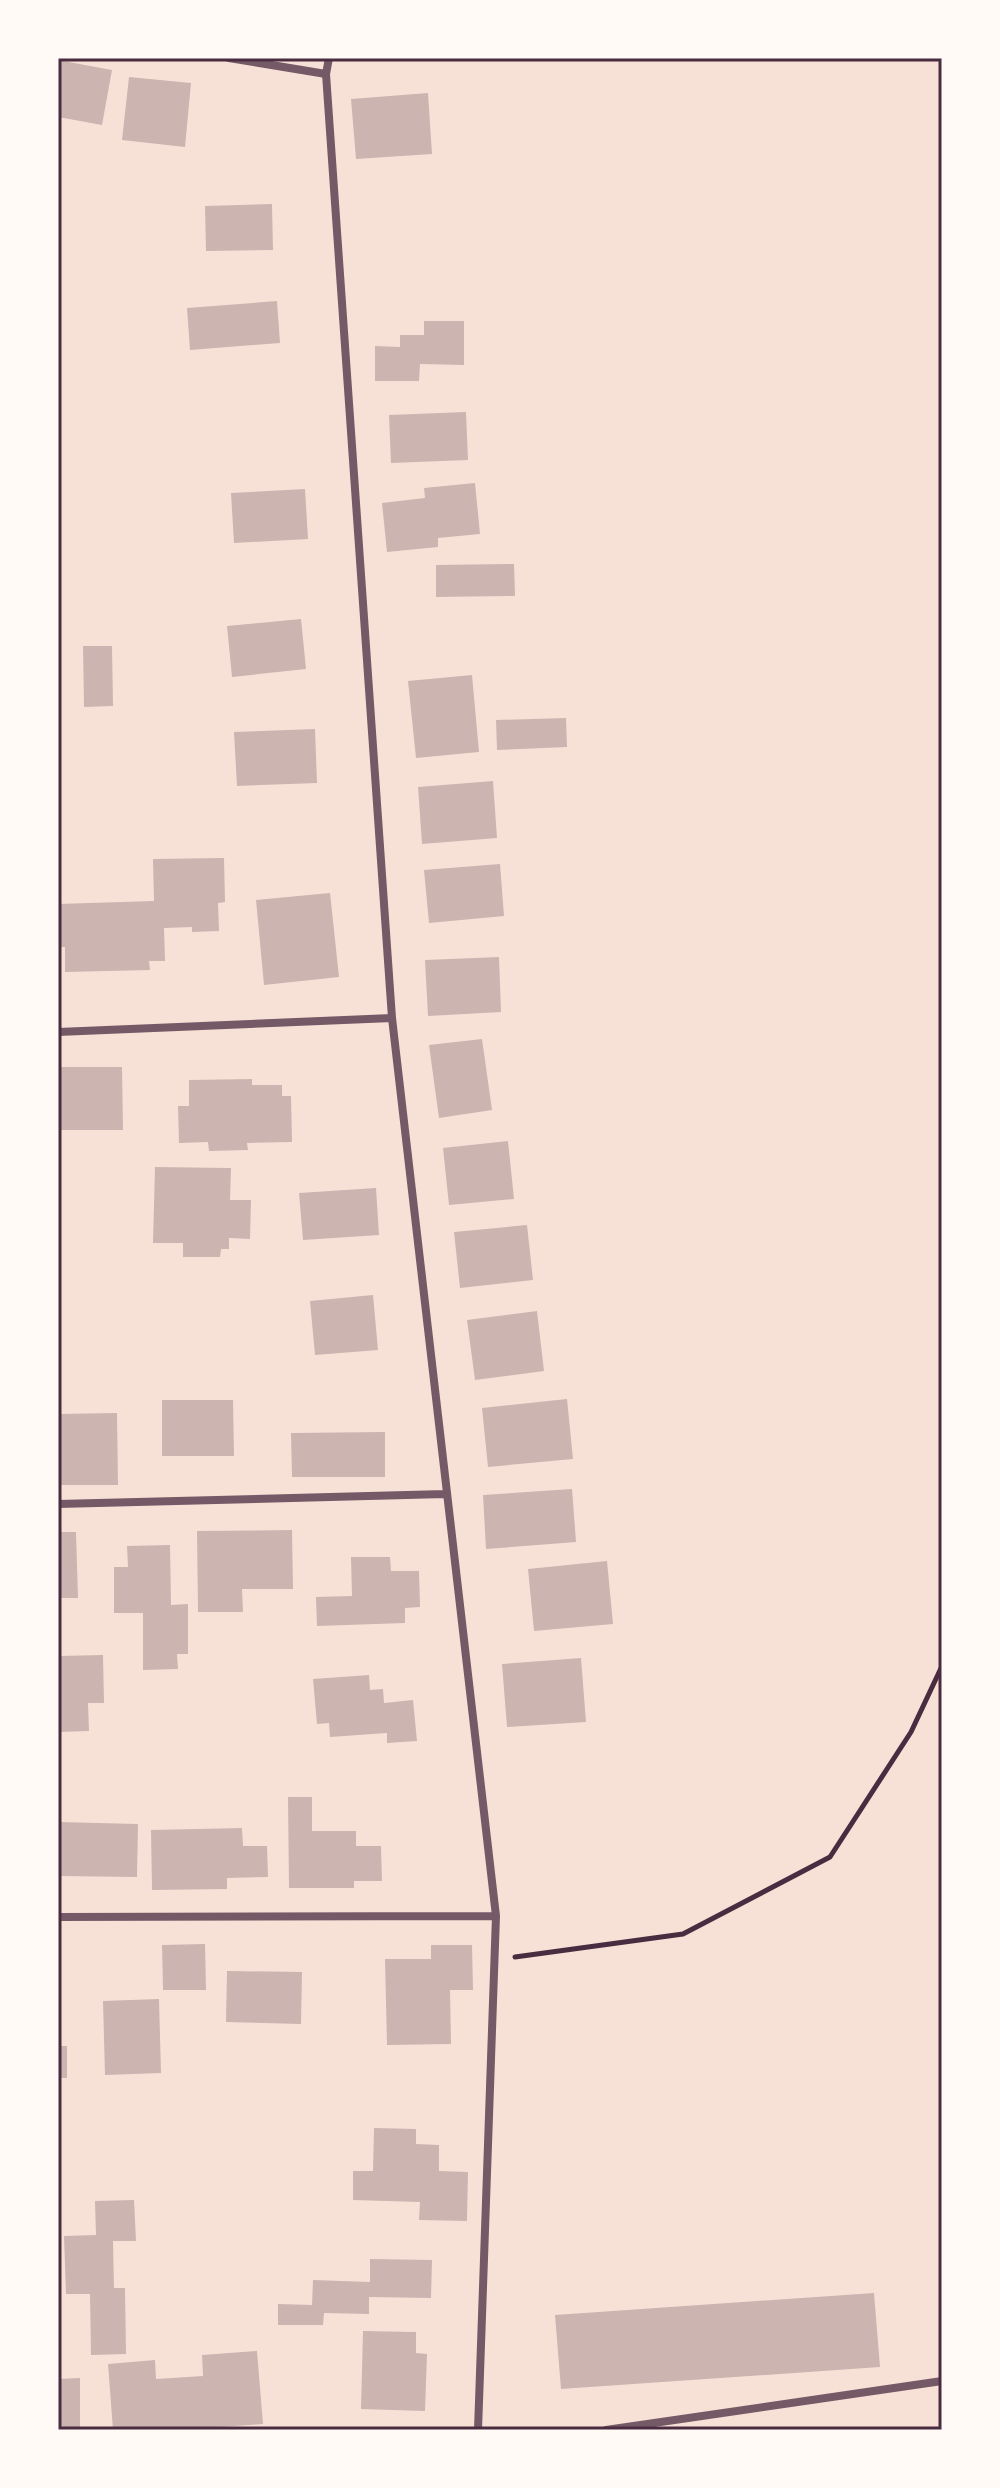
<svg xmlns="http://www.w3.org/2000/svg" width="1000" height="2488" font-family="'Fira Sans',sans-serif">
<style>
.building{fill:#ccb4b1}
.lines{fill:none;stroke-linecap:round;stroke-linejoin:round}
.path{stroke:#4a2c40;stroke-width:5}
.minor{stroke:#755966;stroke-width:8}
.neatline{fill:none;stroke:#4a2c40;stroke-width:3}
</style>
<rect width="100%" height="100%" fill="#f7e1d7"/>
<path class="building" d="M58,60L112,70L102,125L58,117Z
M129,77L191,83L185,147L122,140Z
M428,93L432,154L356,159L351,99Z
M272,204L273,250L206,251L205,206Z
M277,301L280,343L190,350L187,308Z
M424,321H464V365L420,364L419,381H375V346L400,347V335H424Z
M466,412L468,460L391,463L389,415Z
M475,483L480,534L438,538V547L387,552L382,503L425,498L424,488Z
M305,489L308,539L234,543L231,493Z
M514,564L515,596L436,597V565Z
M301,619L306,669L232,677L227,626Z
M83,646H112L113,706L84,707Z
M472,675L479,752L416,758L408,681Z
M566,718L567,747L497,750L496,720Z
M315,729L317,783L237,786L234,732Z
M493,781L497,838L422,844L418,787Z
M224,858L225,902L218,903L219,931L192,932V927L164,928L165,961H149L150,970L65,972V947H58V904L154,901L153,859Z
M500,864L504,916L429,923L424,870Z
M330,893L339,977L264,985L256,900Z
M499,957L501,1012L428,1016L425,960Z
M482,1039L492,1110L439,1118L429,1045Z
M58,1067H122L123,1130H58Z
M252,1079V1085H282V1096H291L292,1142L247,1143L248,1150L209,1151L208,1142L179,1143L178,1106H189V1080Z
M508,1141L514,1199L449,1205L443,1148Z
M155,1167L231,1168L230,1200H251L250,1239L229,1238V1249H221L220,1257H183V1243H153Z
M376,1188L379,1235L303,1240L299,1193Z
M527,1225L533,1280L460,1288L454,1232Z
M373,1295L378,1350L315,1355L310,1301Z
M537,1311L544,1371L475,1380L467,1320Z
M567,1399L573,1459L488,1467L482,1408Z
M162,1400H233L234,1456H162Z
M117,1413L118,1485H58V1414Z
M385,1432V1477H292L291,1433Z
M572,1489L576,1542L486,1549L483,1495Z
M292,1530L293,1589H242L243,1612H198L197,1531Z
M58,1532H76L78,1598H58Z
M170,1545L171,1605L188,1604V1654H177L178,1669L143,1670V1613H114V1567H128L127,1546Z
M351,1557H390L391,1571H419L420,1607L405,1608V1623L317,1626L316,1597L352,1596Z
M607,1561L613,1624L534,1631L528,1569Z
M103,1655L104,1703H88L89,1731L58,1732V1656Z
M581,1658L586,1722L507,1727L502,1664Z
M369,1675L370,1690L383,1689L384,1703L413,1700L417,1741L387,1743V1733L330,1737L329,1723L317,1724L313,1679Z
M288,1797H312V1831H356V1846H381L382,1881H354V1888H289Z
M58,1822L138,1824L137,1877L58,1876Z
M242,1828L243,1846H267L268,1877L227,1878V1889L152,1890L151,1830Z
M205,1944L206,1990H163L162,1945Z
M431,1945H472L473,1990H450L451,2044L387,2045L385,1959H431Z
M227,1971L302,1972L301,2024L226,2022Z
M159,1999L161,2073L105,2075L103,2001Z
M58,2046H67V2078H58Z
M374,2128L416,2129V2144L439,2145V2171L468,2172L467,2221L419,2220L420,2202L353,2200V2171H373Z
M134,2200L136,2241H113L114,2288H125L126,2354L91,2355L90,2294H66L64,2236L96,2235L95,2201Z
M370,2259L432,2260L431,2298L369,2297V2314L324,2313L323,2325H278V2304L312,2305L313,2280L370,2282Z
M874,2293L880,2367L561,2389L555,2315Z
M363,2331L416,2332V2353L427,2354L425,2411L361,2409Z
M257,2351L263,2424L177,2430H113L108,2364L155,2360L156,2379L203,2376L202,2355Z
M80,2378V2430H58V2379Z"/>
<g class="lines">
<path class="path" d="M515,1957L683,1934L830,1857L911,1732L942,1666"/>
<path class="minor" d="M229,58L326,74
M329,58L326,74L392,1018L496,1916L478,2430
M58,1032L392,1018
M58,1504L445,1494
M58,1917L496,1916
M606,2430L942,2381"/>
</g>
<rect width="1000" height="2488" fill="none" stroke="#fffaf5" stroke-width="120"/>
<rect x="60" y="60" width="880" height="2368" class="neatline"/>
</svg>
